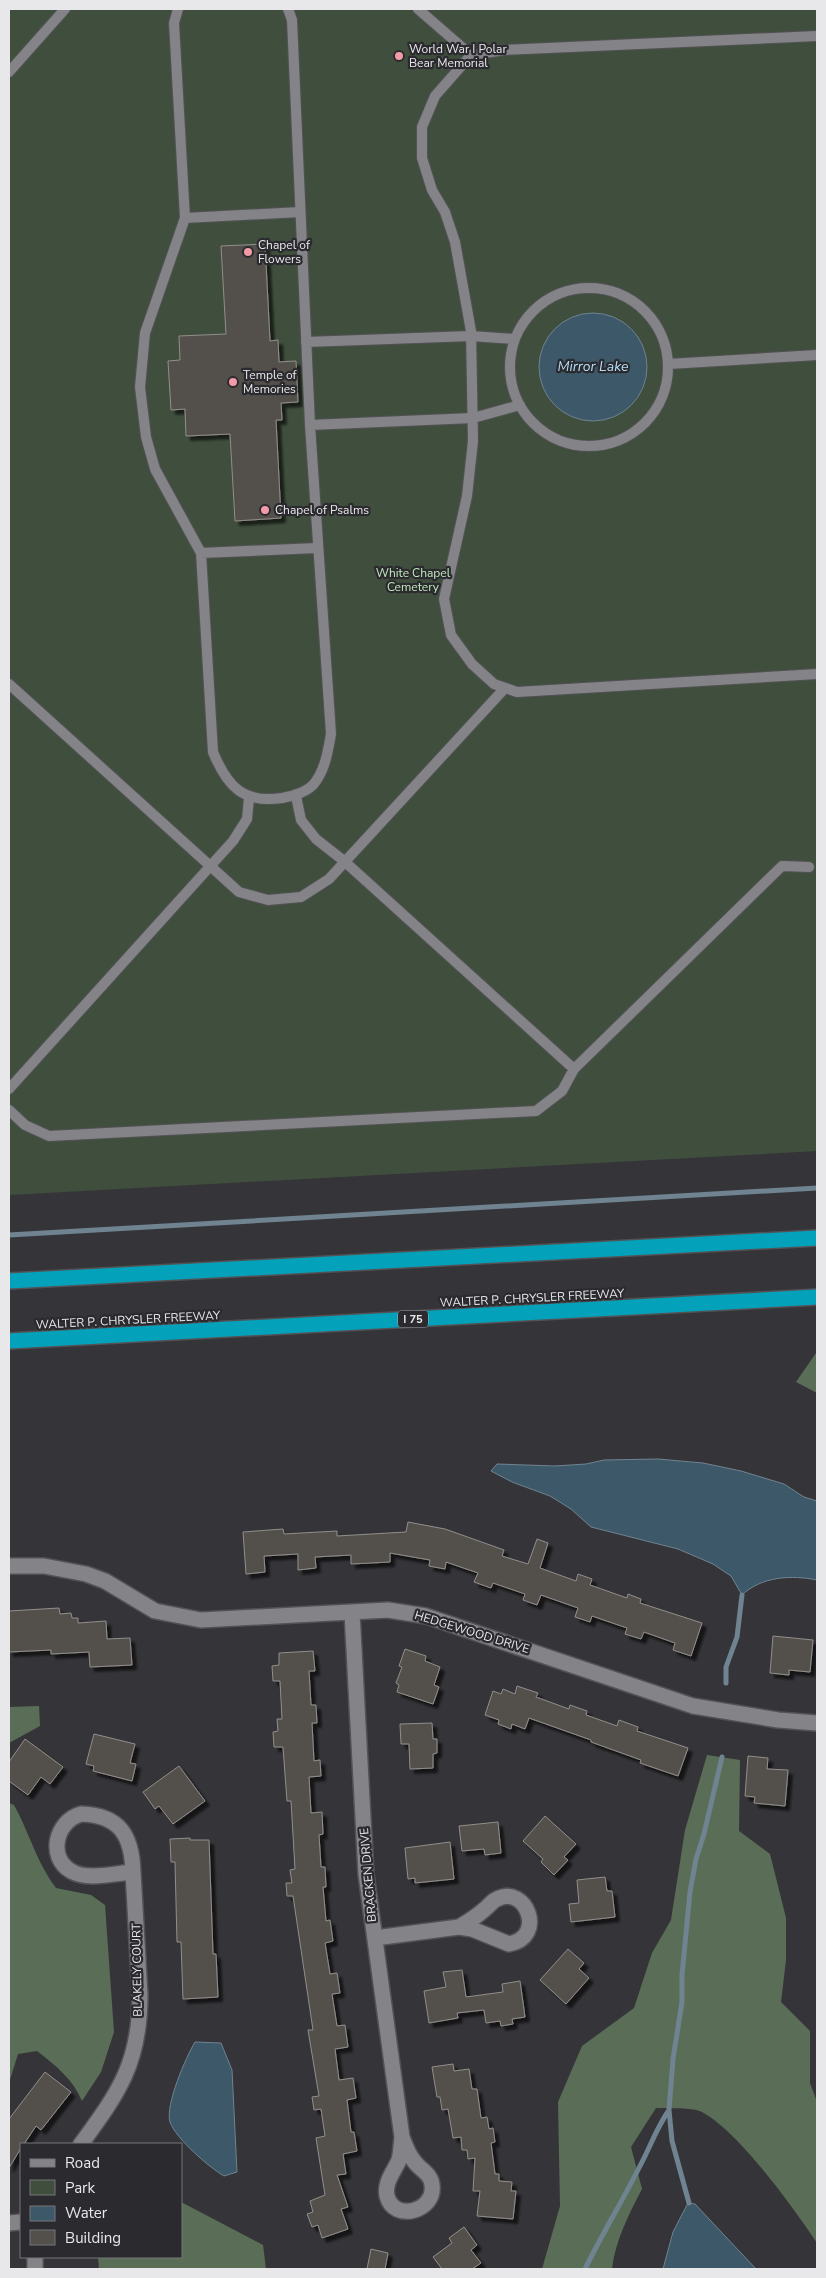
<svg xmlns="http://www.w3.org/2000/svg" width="826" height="2278" font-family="'Nunito Sans',sans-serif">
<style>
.green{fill:#404f3d}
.forest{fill:#5a6e57}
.water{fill:#3d5869;stroke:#708390}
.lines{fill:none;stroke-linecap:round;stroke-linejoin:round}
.stream{stroke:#708390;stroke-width:5}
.building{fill:#53504c;stroke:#918e8b;filter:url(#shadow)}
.lane-casing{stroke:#525255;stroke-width:12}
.street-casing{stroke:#525255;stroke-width:18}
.highway-casing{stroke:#525255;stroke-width:18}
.lane{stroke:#848488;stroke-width:10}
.street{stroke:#848488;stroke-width:15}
.highway{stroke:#04a2ba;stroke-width:15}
.poi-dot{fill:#f39aa7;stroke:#2b2b2f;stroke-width:2}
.labels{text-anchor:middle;stroke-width:4.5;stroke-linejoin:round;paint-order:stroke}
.shield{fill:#2b2b2f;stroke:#afafb2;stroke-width:1}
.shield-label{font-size:11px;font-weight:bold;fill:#e8e7ea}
.poi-label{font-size:12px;fill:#e8e7ea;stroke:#2b2b2f;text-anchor:start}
.park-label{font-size:12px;fill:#c0e7bb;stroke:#2b2b2f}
.street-label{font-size:12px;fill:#e8e7ea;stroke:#2b2b2f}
.water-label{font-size:14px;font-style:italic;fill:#b4dffa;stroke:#2b2b2f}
</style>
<defs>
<filter id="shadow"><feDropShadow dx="4.5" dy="4.5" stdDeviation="1" flood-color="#0009"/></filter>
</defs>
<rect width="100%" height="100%" fill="#353539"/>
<path class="green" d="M9,9H817V1151L9,1195Z"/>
<path class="forest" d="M816,1353H817V1393L796,1382Z
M39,1706L40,1726L9,1743V1707Z
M707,1755L740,1760L739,1831L770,1854L786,1918V1960L781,2002L810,2031V2083L817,2102V2243C794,2208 738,2131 702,2112C693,2107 668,2109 656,2108L631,2147L642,2189C629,2214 615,2241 612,2269H542L560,2206L558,2102L582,2046L634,2008L652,1953L671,1920L685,1830Z
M9,1803L14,1805C30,1834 36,1861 56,1888L91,1895L105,1905L114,2032L101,2072L82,2101C73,2079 56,2066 37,2051L18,2054L9,2083Z
M181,2202L263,2245L266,2269H99L98,2257H181Z"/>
<path class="water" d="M539 367a54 54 0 1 1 108 0a54 54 0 1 1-108 0Z
M658,1459L703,1463L741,1471L784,1484L804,1497L817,1501V1580C792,1575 762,1576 742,1595L731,1576L713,1564L678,1549L591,1527L571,1509L550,1496L512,1482L491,1471L497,1464L555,1466L586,1464L604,1460Z
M195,2042L221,2043L232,2070L237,2172L224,2176C209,2167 176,2139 170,2122C165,2105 186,2057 195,2042Z
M688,2203L695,2204L756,2269H663L673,2232Z"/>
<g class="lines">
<path class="stream" d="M9,1235L817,1188
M726,1683V1667L737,1637L742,1595
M689,2203L672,2141L669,2110L673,2059L682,2002V1975L690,1892L696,1859L704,1834L722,1757
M585,2269C602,2234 623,2200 641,2164C651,2145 656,2129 669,2110"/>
</g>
<path class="building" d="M265,244L270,341L278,340L279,362L296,361L298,402L281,403L282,420H276L281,518L235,521L230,434L186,436L185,409L171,410L168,361L180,360L179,336L226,334L221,246Z
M408,1522L445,1529L504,1550L502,1556L528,1564L537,1539L548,1543L540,1568L576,1581L578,1574L592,1579L590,1585L627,1598L628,1594L641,1599L640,1603L702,1623L691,1656L673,1650L675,1643L644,1632L641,1639L625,1634L627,1628L592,1616L590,1622L575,1617L578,1608L541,1595L537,1605L523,1600L525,1594L493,1583L491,1588L474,1582L478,1573L446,1562L445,1569L429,1566L430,1560L390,1553V1562L351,1564V1555L315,1557L316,1568L298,1570V1554L264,1556L265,1572L246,1574L243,1532L283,1529L284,1534L337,1531V1536L406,1532Z
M59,1608L60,1614L71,1613L72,1618H78V1623L106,1621L107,1639L130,1638L132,1665L90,1667L89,1652L51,1654V1650L9,1652V1611Z
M773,1636L813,1640L810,1672L789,1670V1675L770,1673Z
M405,1649L426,1656L425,1661L440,1667L434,1685L439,1687L433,1704L397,1692L399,1685L396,1683L402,1667L399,1666Z
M313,1651L315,1671H309L311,1705H316L317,1723H312L314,1761L320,1760L321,1776L309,1777L311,1813L322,1812L323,1834L319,1835L321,1867H325L326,1887H323L326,1921L330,1920L333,1941L325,1943L330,1974L337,1973L340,1993L332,1994L337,2026L345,2025L348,2047L335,2049L339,2080L353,2078L356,2098L347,2100L351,2132H354L357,2151L343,2154L346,2174L337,2175L348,2207L341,2209L348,2229L322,2238L318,2225L312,2227L307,2214L313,2212L310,2201L325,2195L316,2138L325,2136L321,2109L314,2110L312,2097L319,2096L308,2030H313L293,1896H287L286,1883H292L290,1870L295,1869L291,1801H287L283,1747H274L273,1732L278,1731L277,1719H282L280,1681H273L272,1666L279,1665V1653Z
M517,1686L538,1693L536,1697L569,1709L570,1705L587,1711L586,1715L617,1726L619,1720L638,1727L637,1731L688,1748L678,1776L640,1763L641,1760L591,1742V1740L529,1718L525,1729L512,1724L511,1729L498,1724L499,1720L485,1715L493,1691L501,1694L503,1689L515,1694Z
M432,1723L433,1739H437V1753L433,1754V1768L410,1769L409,1744H401L400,1724Z
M94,1734L135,1744L130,1763L136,1764L132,1781L93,1771L94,1766L86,1764Z
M25,1739L63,1767L50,1784L41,1777L28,1795L9,1781V1762Z
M748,1756L768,1758L767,1769L788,1770L785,1806L754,1803L755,1797L745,1796Z
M179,1766L205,1801L173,1824L159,1806L155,1809L143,1792Z
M545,1816L576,1844L564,1857L568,1860L554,1875L541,1862L543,1859L523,1841Z
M498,1822L501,1853L485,1855L484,1849L462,1851L459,1826Z
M190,1838V1840H209L213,1954H216L218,1997L183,1999L181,1942H177L175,1862H171L170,1839Z
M450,1842L454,1879L415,1883V1878L408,1879L405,1848Z
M605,1877L607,1891H612L615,1917L571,1922L569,1904L579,1903L577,1880Z
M568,1949L584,1963L579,1969L589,1978L566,2004L540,1980Z
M462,1970L466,1997L503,1992L502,1984L520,1981L525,2017L512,2019L513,2024L501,2026L500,2021L486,2023L484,2010L457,2013L458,2018L429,2023L424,1991L446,1987L443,1972Z
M453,2064L454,2071L469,2069L472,2089H477L481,2118L487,2117L489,2129L493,2128L495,2142L491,2143L495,2174H499V2181L512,2182L511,2191H516L513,2219L477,2216L480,2191H473L475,2158L468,2159L467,2150H462L461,2137L453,2138L448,2109L442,2110L440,2097H437L432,2067Z
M45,2072L71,2092L41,2130L36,2126L24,2144H21V2148L9,2168V2119Z
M464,2227L477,2245L471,2250L481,2263L472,2269H442L433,2257L452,2243L449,2238Z
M371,2249L388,2253L385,2269H367Z"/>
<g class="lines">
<defs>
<path id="lane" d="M178,9L174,23L185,218L145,333L140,387L146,437L155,469L201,553L213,752C227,786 243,804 282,798C293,796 305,793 313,785C325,771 328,751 331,734L310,425L292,20L288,9
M418,9L471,55
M817,36L505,50L471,55L435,96L422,127V158L432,190L445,212L455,242L471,331L473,441L467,496L444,599L451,635L472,664L494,684L517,692L817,674
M9,72L65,9
M185,218L300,212
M510 367a79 79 0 1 1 158 0a79 79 0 1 1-158 0Z
M306,342L471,336L515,339
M669,364L817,355
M310,425L473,418L520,405
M201,553L317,548
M9,684L239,892L268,900L301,897L329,879L505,688
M574,1069L782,866L809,867
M9,1089L233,841L247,819L249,798
M9,1110L25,1125L49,1136L536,1111L562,1091L574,1069L344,861L316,839L301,820L296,796"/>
<path id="street" d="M9,1566H44L86,1574L105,1581L155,1611L201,1620L388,1610L426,1616L693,1706L778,1720L817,1723
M352,1612L366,1874L402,2137C401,2145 401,2152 399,2160C394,2172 384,2182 387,2196C394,2223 436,2211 432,2185C431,2173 420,2170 414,2161C408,2154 405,2145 402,2137
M81,1814C120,1815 132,1836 133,1872C116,1873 87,1881 71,1871C47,1857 56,1821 81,1814Z
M375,1938L459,1927L472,1929L509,1944C547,1937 526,1884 497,1899C492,1901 489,1906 485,1909C477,1916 468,1922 459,1927
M81,2144C119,2092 140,2063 140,1995L133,1872
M9,2223L21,2222
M35,2269V2257"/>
<path id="highway" d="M9,1281L817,1238
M9,1341L817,1297"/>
</defs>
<use href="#lane" class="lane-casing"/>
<use href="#street" class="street-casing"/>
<use href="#highway" class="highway-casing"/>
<use href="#lane" class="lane"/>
<use href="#street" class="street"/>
<use href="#highway" class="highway"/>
</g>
<g class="poi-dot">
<circle cx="399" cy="56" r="5"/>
<circle cx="248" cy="252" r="5"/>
<circle cx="233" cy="382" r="5"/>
<circle cx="265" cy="510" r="5"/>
</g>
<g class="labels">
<rect class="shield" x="398" y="1310.5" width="30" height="17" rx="4"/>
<g class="shield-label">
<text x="413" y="1323">I 75</text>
</g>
<g class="poi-label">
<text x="409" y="53">World War I Polar<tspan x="409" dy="14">Bear Memorial</tspan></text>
<text x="258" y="249">Chapel of<tspan x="258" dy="14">Flowers</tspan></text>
<text x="243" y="379">Temple of<tspan x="243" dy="14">Memories</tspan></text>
<text x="275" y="514">Chapel of Psalms</text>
</g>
<g class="park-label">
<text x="413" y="577">White Chapel<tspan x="413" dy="14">Cemetery</tspan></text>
</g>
<g class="street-label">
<text transform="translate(532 1298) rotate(-3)" y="4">WALTER P. CHRYSLER FREEWAY</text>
<text transform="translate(128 1320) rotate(-3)" y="4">WALTER P. CHRYSLER FREEWAY</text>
<text transform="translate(472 1632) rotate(17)" y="4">HEDGEWOOD DRIVE</text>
<text transform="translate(368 1875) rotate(-95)" y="4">BRACKEN DRIVE</text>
<text transform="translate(137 1970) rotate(-91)" y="4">BLAKELY COURT</text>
</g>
<g class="water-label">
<text x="593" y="371">Mirror Lake</text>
</g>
</g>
<rect width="826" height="2278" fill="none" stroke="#e8e7ea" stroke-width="20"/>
<rect x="20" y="2143" width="162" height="115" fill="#2b2b2f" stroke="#77767a"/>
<rect x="30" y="2159" width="25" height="8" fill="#848488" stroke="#77767a"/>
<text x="65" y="2168" font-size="15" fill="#e8e7ea">Road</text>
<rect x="30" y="2180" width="25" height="15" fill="#404f3d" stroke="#77767a"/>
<text x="65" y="2193" font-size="15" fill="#e8e7ea">Park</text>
<rect x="30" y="2206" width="25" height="15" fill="#3d5869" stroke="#77767a"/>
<text x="65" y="2218" font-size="15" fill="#e8e7ea">Water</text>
<rect x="30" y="2230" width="25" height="15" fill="#53504c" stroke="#77767a"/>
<text x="65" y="2243" font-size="15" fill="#e8e7ea">Building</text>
</svg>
